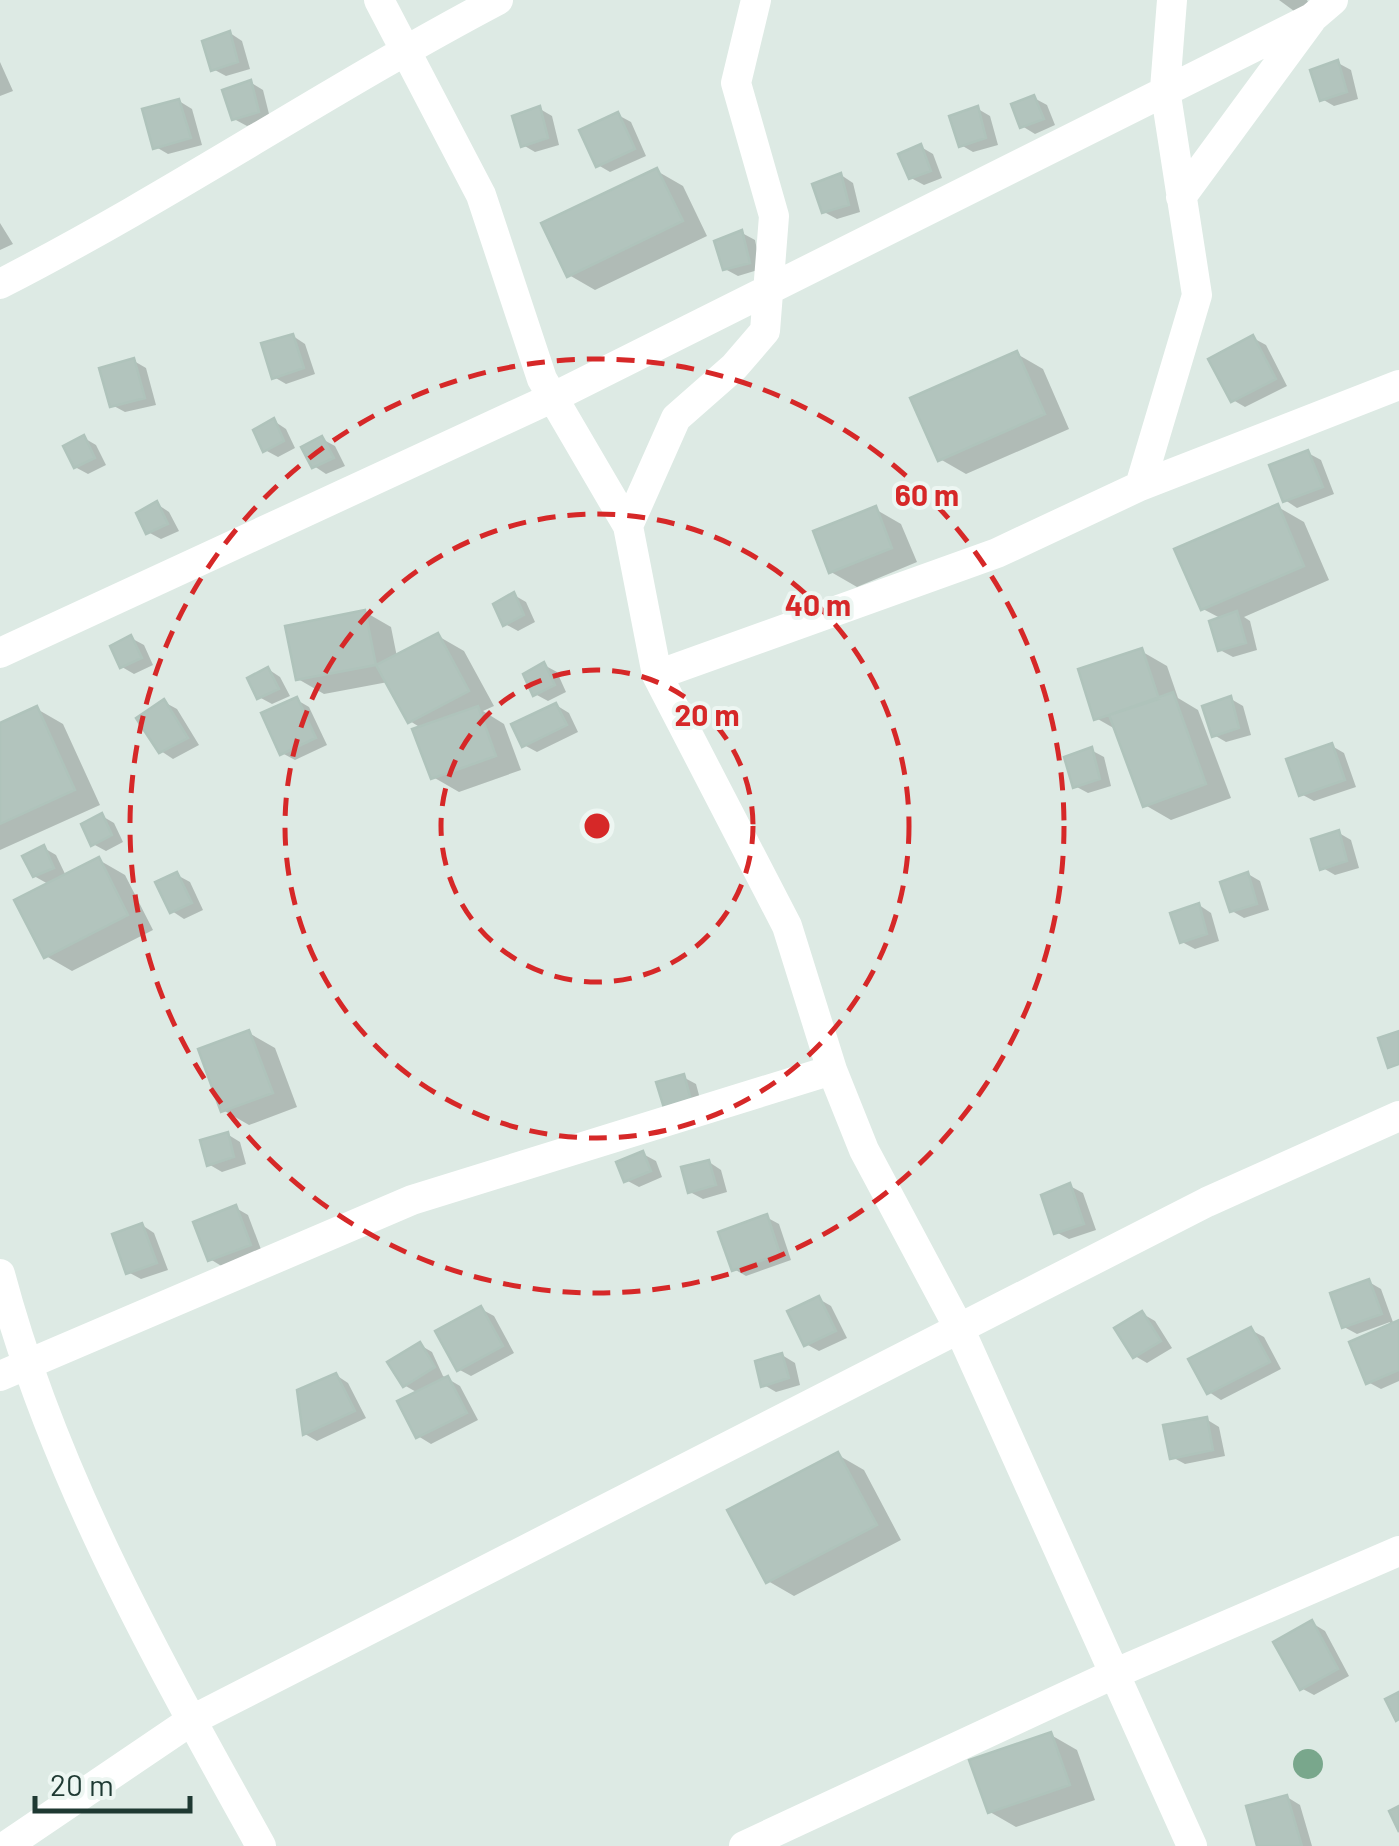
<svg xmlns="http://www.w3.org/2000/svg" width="1399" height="1846" font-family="Barlow,sans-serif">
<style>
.shadow{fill:#0003}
.building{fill:#b2c4bd;stroke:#afc3bb;stroke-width:2.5}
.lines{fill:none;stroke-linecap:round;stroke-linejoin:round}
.street{stroke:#fff;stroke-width:30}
.tree{fill:#79a78c}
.ring{fill:none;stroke:#d62828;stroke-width:5;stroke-dasharray:18 12}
.centre{fill:#d62828;stroke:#edf6f2;stroke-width:5}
.ring-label{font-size:30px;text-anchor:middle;font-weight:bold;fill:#d62828;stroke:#edf6f2;stroke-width:8;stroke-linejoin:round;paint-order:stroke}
</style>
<rect width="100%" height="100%" fill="#ddeae4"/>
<path class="shadow" d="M1279,0H1307L1310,6L1294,11Z
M230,33L242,41L250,69L226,76L213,69Z
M0,62L13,91L0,96Z
M1338,63L1351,70L1358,99L1334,106L1322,99Z
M250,82L263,90L270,118L247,126L234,119Z
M1034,98L1047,105L1055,125L1035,134L1022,126Z
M179,101L192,109L202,145L168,154L156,147Z
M540,109L552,116L559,145L535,152L523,145Z
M978,109L990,116L998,145L973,152L961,145Z
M618,115L631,122L646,156L610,172L598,165Z
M921,147L933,154L942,178L924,185L911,178Z
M657,171L683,186L707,236L595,290L569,275Z
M841,175L853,183L860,212L837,219L824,212Z
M0,223L13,244L0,250Z
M742,233L755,240L761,269L738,276L725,269Z
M293,336L305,344L315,374L286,384L274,377Z
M1253,338L1266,345L1287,386L1245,407L1233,400Z
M1017,354L1043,369L1069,429L966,474L940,459Z
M134,361L146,368L156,405L125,412L112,405Z
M274,421L286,429L295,448L278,457L265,450Z
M84,438L96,445L106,465L88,474L75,467Z
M322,439L335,446L345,466L326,474L314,466Z
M1308,453L1321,460L1334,494L1297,508L1285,500Z
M157,504L169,512L179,531L161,539L148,532Z
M1278,507L1304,522L1329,580L1244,617L1250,621L1257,650L1233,657L1220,650L1222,619L1203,609Z
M875,509L901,524L917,562L857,587L831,572Z
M514,595L526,602L535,622L518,631L505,624Z
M365,612L391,627L397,657L438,636L464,651L494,706L483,711L504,724L521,770L459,792L433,777L421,728L410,721L388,682L324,694L298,679Z
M131,638L144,645L153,665L134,674L122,667Z
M1141,651L1167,666L1178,698L1198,710L1231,798L1171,820L1145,805L1117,730L1096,718Z
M544,665L557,672L566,692L548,701L535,694Z
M268,669L280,677L290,696L272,704L259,697Z
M1231,699L1243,706L1251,735L1226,742L1214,735Z
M297,700L309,707L327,745L295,760L282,753Z
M164,702L177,709L199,745L173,759L161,751Z
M556,705L569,713L578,732L537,752L524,745Z
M37,709L63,724L100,805L0,850V725Z
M1332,746L1344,753L1356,787L1314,801L1301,794Z
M1091,750L1104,757L1111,786L1088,793L1075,786Z
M102,816L114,823L123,842L106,851L93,844Z
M1339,833L1351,840L1359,868L1335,875L1323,868Z
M44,848L56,855L66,876L99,860L125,875L153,930L72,971L46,956L50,885L34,876Z
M1248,874L1260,881L1269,910L1244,918L1232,911Z
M177,875L190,882L203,910L184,919L172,911Z
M1199,905L1211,913L1219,941L1195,949L1182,942Z
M249,1033L275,1048L297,1107L249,1125L223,1110Z
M683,1077L696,1084L702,1106L678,1114Z
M227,1134L240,1142L246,1164L222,1172L210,1165Z
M643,1154L656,1161L662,1177L639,1187L626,1180Z
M709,1162L721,1170L727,1192L703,1199L690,1192Z
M1070,1186L1083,1193L1096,1230L1069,1239L1056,1232Z
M236,1208L248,1215L262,1252L223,1267L210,1259Z
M766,1217L779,1224L791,1260L746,1276L734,1269Z
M142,1225L154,1233L168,1270L141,1279L128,1272Z
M1369,1282L1381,1289L1394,1325L1399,1323V1381L1381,1389L1368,1382L1390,1322L1357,1334L1344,1327Z
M819,1299L831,1306L847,1338L819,1351L806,1344Z
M481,1309L494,1316L514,1353L471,1376L458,1369Z
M1143,1314L1155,1321L1172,1348L1147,1363L1135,1356Z
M1251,1330L1264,1337L1281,1369L1221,1400L1209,1392Z
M420,1345L432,1352L443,1376L460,1386L478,1420L431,1444L418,1436V1393L404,1385Z
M782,1355L795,1363L800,1385L776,1392L764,1385Z
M336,1375L348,1383L366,1418L317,1441L305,1434Z
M1206,1419L1219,1427L1225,1456L1185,1464L1172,1457Z
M838,1455L864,1470L901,1540L794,1596L768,1581Z
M1312,1623L1325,1631L1349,1676L1314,1695L1301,1688Z
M1051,1735L1077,1750L1095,1800L1016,1827L990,1812Z
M1287,1797L1300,1805L1312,1846H1260Z"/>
<path class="building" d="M230,31L238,62L211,71L202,41Z
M1338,60L1347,92L1320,101L1310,70Z
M251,80L259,112L232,120L222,90Z
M1034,95L1044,119L1020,128L1011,104Z
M179,99L191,138L153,149L142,109Z
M540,106L548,138L521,147L512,116Z
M978,106L986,138L959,147L949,116Z
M618,112L635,149L596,167L579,130Z
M921,144L931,171L909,179L898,154Z
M657,168L683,221L567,277L541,223Z
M841,173L849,205L822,213L812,184Z
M742,230L750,263L723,270L714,241Z
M293,334L304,368L272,379L261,343Z
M1253,335L1276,379L1231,402L1208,359Z
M1017,351L1045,414L938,461L910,398Z
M134,358L145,398L110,407L99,368Z
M274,418L284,441L263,452L253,430Z
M84,435L95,458L74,468L63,446Z
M322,436L334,458L312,468L301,447Z
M1308,450L1323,487L1283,502L1269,465Z
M157,501L168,524L146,534L136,513Z
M1278,504L1304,566L1201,610L1174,549Z
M876,506L892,548L829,573L813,531Z
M514,592L524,615L503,626L493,604Z
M365,610L376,665L296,680L285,626Z
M1237,611L1246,643L1218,651L1209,621Z
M438,633L469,691L408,723L376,665Z
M131,635L142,658L120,668L110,646Z
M1142,648L1159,699L1094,720L1078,669Z
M544,662L555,685L533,696L523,674Z
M268,667L279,689L257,699L247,678Z
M1173,692L1206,784L1143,807L1109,715Z
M1231,696L1239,728L1212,737L1202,706Z
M297,697L316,738L280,755L261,713Z
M164,699L188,738L159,753L136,718Z
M556,703L567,725L522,747L511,724Z
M37,706L75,790L0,824V723Z
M478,706L496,756L431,779L412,729Z
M1332,743L1345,780L1299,796L1286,759Z
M1092,747L1100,779L1073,788L1064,757Z
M102,813L112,835L91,846L81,824Z
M1339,830L1347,861L1320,870L1311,839Z
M44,845L54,868L33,877L22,856Z
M99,857L128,915L44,958L14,900Z
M177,872L192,903L170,913L155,882Z
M1248,872L1257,904L1230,912L1220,882Z
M1199,903L1207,934L1180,943L1170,913Z
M249,1030L273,1093L221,1112L198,1049Z
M1399,1031V1064L1388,1068L1378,1038Z
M684,1074L691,1100L664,1108L656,1082Z
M228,1132L234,1157L207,1166L200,1140Z
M643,1151L651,1171L624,1182L616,1162Z
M709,1160L716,1185L688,1193L681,1167Z
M1070,1183L1084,1224L1054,1234L1041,1195Z
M236,1205L251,1245L208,1261L193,1222Z
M767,1214L780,1254L732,1271L718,1232Z
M142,1223L157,1263L126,1274L112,1234Z
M1369,1279L1382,1314L1342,1328L1330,1293Z
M819,1296L836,1331L804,1346L787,1311Z
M481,1306L503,1346L457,1371L435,1331Z
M1142,1311L1161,1341L1133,1358L1114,1328Z
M1399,1320V1370L1366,1384L1349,1342Z
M1251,1327L1270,1362L1207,1394L1188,1359Z
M420,1342L435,1367L403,1387L387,1362Z
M782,1353L789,1378L761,1387L755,1361Z
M336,1373L355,1411L303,1435L297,1390Z
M448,1376L467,1413L416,1438L397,1401Z
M1207,1417L1213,1450L1170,1459L1163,1425Z
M838,1452L877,1525L766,1583L727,1510Z
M1312,1620L1338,1669L1300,1690L1273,1642Z
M1399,1692V1719L1396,1721L1385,1699Z
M1051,1732L1070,1785L988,1813L969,1760Z
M1287,1795L1302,1846H1257L1246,1806Z
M1399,1806V1832L1389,1811Z"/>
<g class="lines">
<path class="street" d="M379,0L481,195L542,379L628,526L657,675L787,926L832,1070L864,1150L959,1328L1192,1846
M1181,197L1311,20
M0,284C170,197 329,89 498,0
M1140,486L1197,295L1165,89L1172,0
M628,526L676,418L734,367L765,331L774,216L736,83L756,0
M0,653L554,397L1312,18L1333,0
M657,675L997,553L1140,486L1399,385
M0,1274C54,1478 159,1662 261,1846
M0,1376L412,1200L832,1070
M6,1846L192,1720L1207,1202L1399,1116
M744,1846L1116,1673L1399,1551"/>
</g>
<circle class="tree" cx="1308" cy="1764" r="15"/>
<g class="ring">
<circle cx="597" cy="826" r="156"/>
<circle cx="597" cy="826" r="312"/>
<circle cx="597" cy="826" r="467"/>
</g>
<circle cx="597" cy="826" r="15" class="centre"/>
<g class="ring-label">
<text x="927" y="506">60 m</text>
<text x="818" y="616">40 m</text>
<text x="707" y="726">20 m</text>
</g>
<path d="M35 1796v15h155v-15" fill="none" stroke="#1e3932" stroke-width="5"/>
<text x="50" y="1796" font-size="30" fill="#1e3932" stroke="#edf6f2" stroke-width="8" paint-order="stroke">20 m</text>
</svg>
